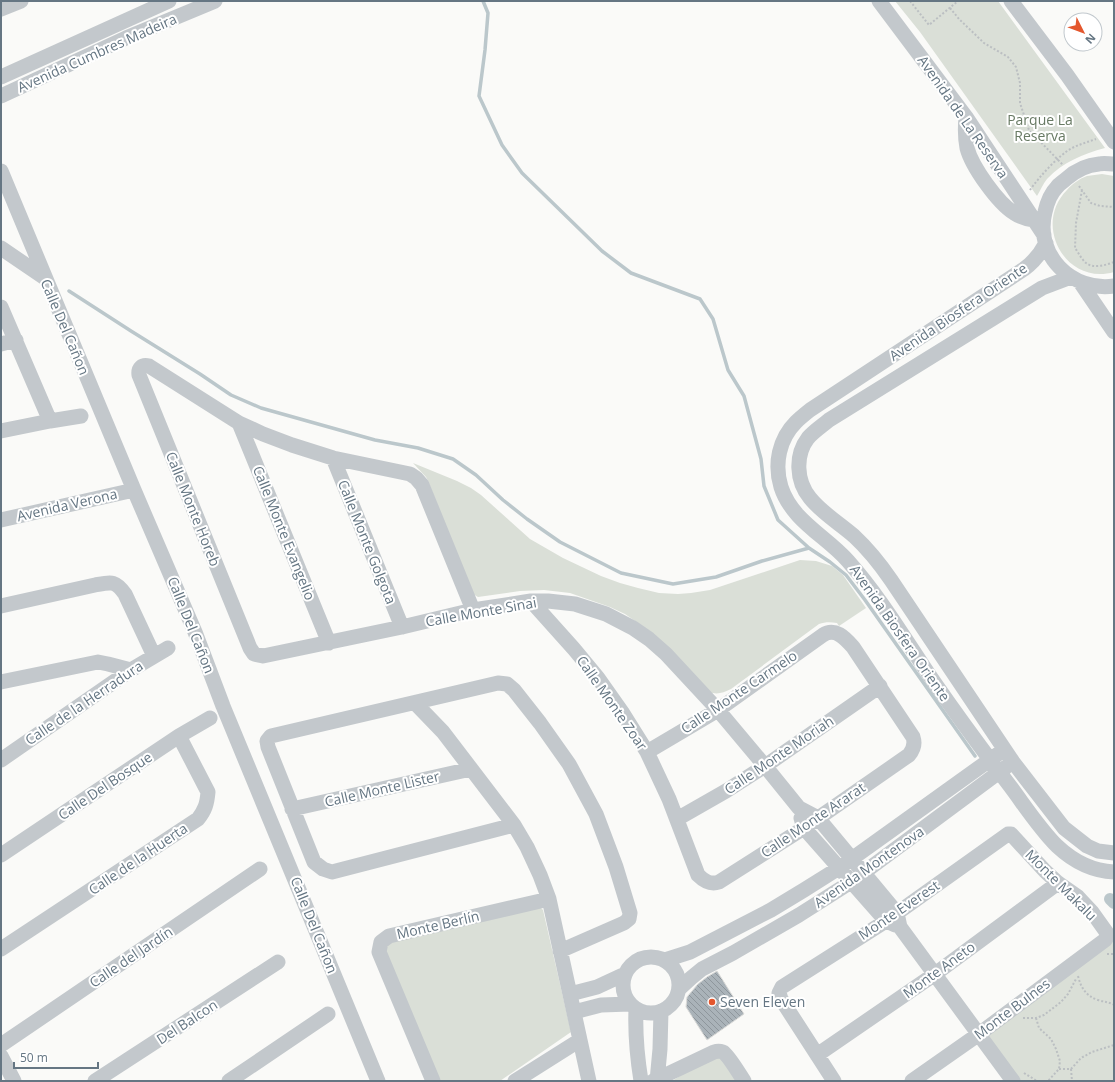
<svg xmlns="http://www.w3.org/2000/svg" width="1115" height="1082" font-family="'Open Sans',sans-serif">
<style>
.green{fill:#dadfd7}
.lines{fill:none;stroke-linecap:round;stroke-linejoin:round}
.stream{stroke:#bbc7cb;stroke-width:3.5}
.canal{stroke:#bbc7cb;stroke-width:12}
.building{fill:url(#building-back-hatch);stroke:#dcdcda}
.path{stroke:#bbbfc2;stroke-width:2;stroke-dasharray:2 2;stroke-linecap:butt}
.minor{stroke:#c3c8cc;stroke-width:15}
.poi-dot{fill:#e4572e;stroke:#fff;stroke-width:1.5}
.labels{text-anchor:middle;stroke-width:4;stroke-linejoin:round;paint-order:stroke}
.street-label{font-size:14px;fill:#657683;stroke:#fff}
.park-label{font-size:14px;fill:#687a64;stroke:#fff}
.poi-label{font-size:14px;fill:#657683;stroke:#fff;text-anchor:start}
</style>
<defs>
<pattern id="building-back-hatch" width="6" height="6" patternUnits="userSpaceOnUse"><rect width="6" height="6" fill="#aab3b9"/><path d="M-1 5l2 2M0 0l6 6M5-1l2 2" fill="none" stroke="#8e969c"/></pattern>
</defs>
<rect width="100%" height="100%" fill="#fafaf8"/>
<path class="green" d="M895,1H998L1105,148C1083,154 1063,162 1047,179C1043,184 1040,191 1037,196L920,32Z
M1102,174L1114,176V272C1066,286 1032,225 1067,190C1072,184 1079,179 1087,176C1092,175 1097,175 1102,174Z
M413,463L457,481L471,488L481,495L530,539L563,558L601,576L620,583L638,588L659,593L678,594L691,593L710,590L800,560L816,561L832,566L843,575L866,608L839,626L837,623C830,622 825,622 819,624L731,689C723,693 717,695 709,692L651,632L625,614L610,607L570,593L544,590L520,591L478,597L473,594L428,481L426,477Z
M539,906L543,910L571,1032L500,1081H438L384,951L389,942Z
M1114,937V1081H1018L988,1035Z
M711,1056L723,1059L738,1081H672Z"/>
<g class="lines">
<path class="stream" d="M483,1L488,13L485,50L479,96L502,145L522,173L602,251L631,273L700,299L713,319L728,370L744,396L761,459L764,486L778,520L809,548L830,562L846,575L865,600L975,756
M69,291L131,331L200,374L231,395L261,408L375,440L418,448L453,459L476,475L503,500L527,519L560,542L621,573L673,584L716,577L762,561L809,548"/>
<path class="canal" d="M1110,899L1114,903"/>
</g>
<path class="building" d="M717,971L744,1014L707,1040L686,1007L687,997L698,984L707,977Z"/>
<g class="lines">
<path class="path" d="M910,1L929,25L958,1
M950,8L959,19L984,43L1008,57L1016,67L1020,83V103L1029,130L1063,165
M1079,186L1091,203L1100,206L1114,207
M1030,190C1039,177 1059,155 1072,148C1080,144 1088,142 1096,139
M1082,190L1076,223L1075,248C1078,252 1082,260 1086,263C1094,269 1106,265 1114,262
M1107,954H1114
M1078,976C1081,988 1086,996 1098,1000C1104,1002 1109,1002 1114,1005
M1023,1018H1036L1044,1015L1061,1002L1068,994L1076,979
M1036,1018L1039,1028L1051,1039L1056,1049L1060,1061L1059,1069L1048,1081
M1059,1069H1071L1081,1058L1092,1052L1114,1045
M1071,1069L1072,1081
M1024,1073L1037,1081"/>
<path class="minor" d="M879,1L966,117L1044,235
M1011,1L1067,75L1114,142
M1,9L21,1
M1,77L169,1
M1,96L126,38L215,1
M966,117C965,128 965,138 967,148C972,167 998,203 1014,213C1020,217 1027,219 1034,220
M1114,164C1109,164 1104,163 1099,164C1086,165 1075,171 1066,179C1063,182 1059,184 1057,187C1050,194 1047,203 1045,212C1034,255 1072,292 1114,286
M1,171L134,490L195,632L223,706L378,1081
M1046,243C1040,254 1034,262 1024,269L810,410C805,414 800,418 796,422C779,439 774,464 781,487C792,521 826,536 848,561C881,598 906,641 934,682C959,718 984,752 1010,786C1025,806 1039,828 1057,846C1073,861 1092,871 1114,872
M1,248L45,278
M1071,277L1042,288L829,420C822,426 814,431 808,438C795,455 796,481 810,498C822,513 839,523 854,536C868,549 880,564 891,580L1013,762L1064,828L1087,846L1098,851L1114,853
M1080,282L1114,332
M1,307L50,421
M1,344L16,340
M239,423L329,643
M1,431L50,421L81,416
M333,458L402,627
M1,520L134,490
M531,601L574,649L598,678L622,712L647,752L669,799L698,875C704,881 710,885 719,882L804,828L909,755C914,749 915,743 913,737L853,647C845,638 835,627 823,635L718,710L647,752
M1,606L95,585C111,582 115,580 125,594L154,656
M473,610L422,485L416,478L410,474L333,458L292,445L263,434L239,423L149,366C142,364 138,368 139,375L250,648L254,654L263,656L402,627L473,610L531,601H548L575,604L606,614L633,628L649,639L666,654L718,710L765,766L799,808L818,818L897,913L900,927L1013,1081
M1,682L98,662L108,664L131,670
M415,703L443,732L514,825L527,847L540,875L549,899L589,1081
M1,760L131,670L168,648
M292,809L471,769
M801,818L804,828L886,921L895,925
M677,819L726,791L765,766L880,686
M514,825L332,872L323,869L314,862L268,747L267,741L271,736L498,683L507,684L514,690L540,723L569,764L596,814L616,867L630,913L629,919L624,923L560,951
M1,855L179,736L210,718
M1,949L198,819C205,810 207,804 208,792L179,736
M623 985a28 28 0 1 1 56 0a28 28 0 1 1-56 0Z
M665,960L690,952L771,910L804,890L839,868L998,754
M679,989L691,978L702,969L733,953L799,915L851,882L1006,767
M570,994L597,987L625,974
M636,1009C635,1034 637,1056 641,1081
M574,1012L601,1005L630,1004
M1,1045L260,869
M817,1055L935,974L1058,883
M1,1056L14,1081
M95,1081L278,962
M229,1081L328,1014
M433,1081L379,952L381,942L389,936L549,899
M515,1081L580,1040
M653,1081L714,1052C717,1051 720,1051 723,1052C729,1056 740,1075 744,1081
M657,1081L660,1049L661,1011
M834,1081L781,999L779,993L782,987L886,921L1008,834H1011L1045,871L1058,883L1078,897L1092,912L1107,933V937L1105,940L979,1034L912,1081"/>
</g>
<circle class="poi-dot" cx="712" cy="1002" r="4"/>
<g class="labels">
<g class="street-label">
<text transform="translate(97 53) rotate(-24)" y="5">Avenida Cumbres Madeira</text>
<text transform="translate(963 117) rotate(55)" y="5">Avenida de La Reserva</text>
<text transform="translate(958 312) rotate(-34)" y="5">Avenida Biosfera Oriente</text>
<text transform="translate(65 327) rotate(67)" y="5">Calle Del Cañon</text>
<text transform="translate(67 505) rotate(-13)" y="5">Avenida Verona</text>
<text transform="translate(193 509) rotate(68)" y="5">Calle Monte Horeb</text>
<text transform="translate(284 533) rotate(68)" y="5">Calle Monte Evangelio</text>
<text transform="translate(367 542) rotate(68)" y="5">Calle Monte Golgota</text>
<text transform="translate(481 612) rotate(-10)" y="5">Calle Monte Sinai</text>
<text transform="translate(191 625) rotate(68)" y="5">Calle Del Cañon</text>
<text transform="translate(900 633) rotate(55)" y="5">Avenida Biosfera Oriente</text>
<text transform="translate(739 692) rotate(-34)" y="5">Calle Monte Carmelo</text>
<text transform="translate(84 703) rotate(-34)" y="5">Calle de la Herradura</text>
<text transform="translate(612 703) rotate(55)" y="5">Calle Monte Zoar</text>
<text transform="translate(779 755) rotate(-34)" y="5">Calle Monte Moriah</text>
<text transform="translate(105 786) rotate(-34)" y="5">Calle Del Bosque</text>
<text transform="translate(382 789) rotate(-13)" y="5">Calle Monte Lister</text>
<text transform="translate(813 820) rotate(-34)" y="5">Calle Monte Ararat</text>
<text transform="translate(138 859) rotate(-34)" y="5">Calle de la Huerta</text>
<text transform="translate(869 867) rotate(-35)" y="5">Avenida Montenova</text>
<text transform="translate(1061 885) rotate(45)" y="5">Monte Makalu</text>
<text transform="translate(899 910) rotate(-34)" y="5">Monte Everest</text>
<text transform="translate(314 925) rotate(68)" y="5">Calle Del Cañon</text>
<text transform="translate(438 925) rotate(-13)" y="5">Monte Berlín</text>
<text transform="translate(131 957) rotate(-34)" y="5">Calle del Jardín</text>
<text transform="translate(939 970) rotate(-36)" y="5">Monte Aneto</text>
<text transform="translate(1012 1009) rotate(-37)" y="5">Monte Bulnes</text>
<text transform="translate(187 1022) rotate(-33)" y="5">Del Balcon</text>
</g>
<g class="park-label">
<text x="1040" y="125">Parque La<tspan x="1040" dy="16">Reserva</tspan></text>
</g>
<g class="poi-label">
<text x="720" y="1007">Seven Eleven</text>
</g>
</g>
<rect width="1115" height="1082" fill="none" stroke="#657683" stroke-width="4"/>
<g transform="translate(1083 32) rotate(132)"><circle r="19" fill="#ffffff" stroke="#c1c8cd"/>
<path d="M0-3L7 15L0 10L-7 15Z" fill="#e4572e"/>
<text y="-6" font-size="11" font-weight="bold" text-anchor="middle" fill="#657683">N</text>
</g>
<path d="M14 1062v6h84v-6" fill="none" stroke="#657683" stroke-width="2"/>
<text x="20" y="1062" font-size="12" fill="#657683" stroke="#ffffff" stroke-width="3" paint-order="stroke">50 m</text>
</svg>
